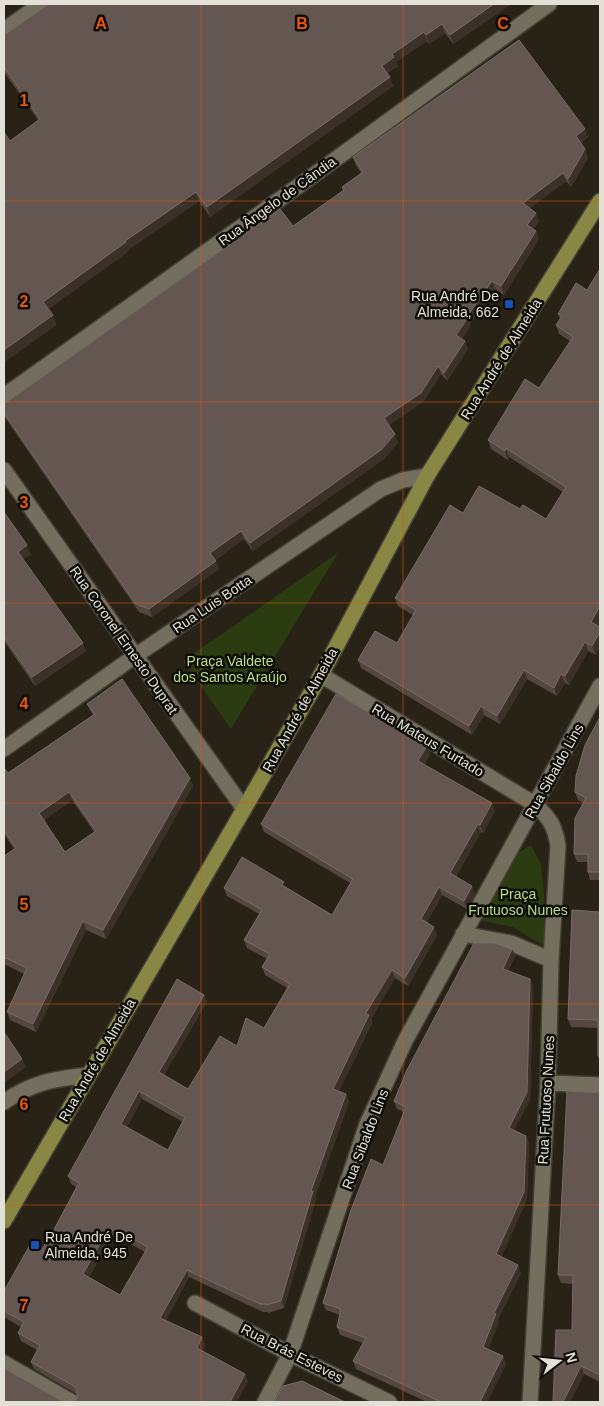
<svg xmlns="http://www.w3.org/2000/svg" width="604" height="1406" font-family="Arial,sans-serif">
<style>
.green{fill:#2b3d10}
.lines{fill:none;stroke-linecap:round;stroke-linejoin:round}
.minor-casing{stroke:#433f35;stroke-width:18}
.major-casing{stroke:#433f35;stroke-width:18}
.minor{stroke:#746e5e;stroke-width:15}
.major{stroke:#888744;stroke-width:15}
.wall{fill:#554640;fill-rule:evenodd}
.shaded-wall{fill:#3c3129}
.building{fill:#645651;stroke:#786c66;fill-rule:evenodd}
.grid{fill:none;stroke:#e8590c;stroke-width:1;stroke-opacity:0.55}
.transit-dot{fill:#1a4fb4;stroke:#0f0d07;stroke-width:2}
.labels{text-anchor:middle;stroke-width:5;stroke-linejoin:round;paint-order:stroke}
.street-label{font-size:14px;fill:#e3e0d7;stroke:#0f0d07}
.poi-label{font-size:14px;fill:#e3e0d7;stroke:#0f0d07;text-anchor:end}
.park-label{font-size:14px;fill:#b9df8a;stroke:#0f0d07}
.grid-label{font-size:16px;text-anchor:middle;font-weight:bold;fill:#e8590c;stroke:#0f0d07;stroke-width:5;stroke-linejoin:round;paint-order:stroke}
</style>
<rect width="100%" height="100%" fill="#282316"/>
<path class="green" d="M338,553L235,722L231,729L183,661Z
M531,845L541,865L544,895V946L513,927L478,920L517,853Z"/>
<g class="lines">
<defs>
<path id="minor" d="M4,30L41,4
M4,396L311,177L549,4
M4,470L244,809
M321,675L536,805C550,819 555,826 558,846L551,960L548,1083L530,1402
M4,749L135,656L381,489L403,480L427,476
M463,934L511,943L551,960
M548,1083L600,1085
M4,1102C33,1082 54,1079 88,1075
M195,1303L290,1354L389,1402
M4,1363L72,1402
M265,1402L290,1354L367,1124L405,1041L600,686"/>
<path id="major" d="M4,1221L244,809L321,675L427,476L600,201"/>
</defs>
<use href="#minor" class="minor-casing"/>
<use href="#major" class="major-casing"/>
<use href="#minor" class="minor"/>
<use href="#major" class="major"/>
</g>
<path class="wall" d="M141,4H511L453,44L445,33L429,44L427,41L396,62L398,66L387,73L393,86L210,217L199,201L129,249V251L48,309L53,315L56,325L4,362V132L10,141L38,120L4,72V35L139,5Z
M588,137L581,143L588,158L571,187L566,181L530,208L539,221L533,229L536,231L539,239L504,295L495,289L469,325L470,327L462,339L468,349L447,381L441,374L424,401L389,425L398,442L384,459L253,551L244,539L215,560L219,569L152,617L139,612L4,416V404L293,226L343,191L342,187L361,173L356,165L353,157Z
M576,283L600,620L597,626L596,655L588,651L569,685L565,683L557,696L527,679L500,724L484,715L472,735L361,668L358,660L397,643L413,615L398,606L395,598L463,513L520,509L546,519L563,492L509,457L508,460L491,449L488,440L539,388L570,341L559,334L556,325L560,319L558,314Z
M4,512L31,554L23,559L86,651L35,686L4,641Z
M87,704L190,778L193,786L106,939L86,930L36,1032L10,1020L7,1012L24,974L4,964V856L14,849L4,834V768L8,773L93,715L91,712ZM72,800L94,832L65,852L44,820Z
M600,717V880H590L588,872V862H577L574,854L584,803L578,800L575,792Z
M430,754L424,765L495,811L483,833L481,832L456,876L475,894L467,909L442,895L427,922L437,935L408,986L395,978L371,1019L372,1023L339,1091L346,1094L349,1102L315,1197L316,1199L284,1308L268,1313V1312H263L189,1277L166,1320L202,1337L205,1345L202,1351L245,1374L248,1382L77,1398V1394L34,1369L31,1362L37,1350L21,1341L18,1333L21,1327L4,1317V1291L41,1251L51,1235L76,1187L71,1184L68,1176L204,995L207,1002L164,1075L188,1089L237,1046L264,1028L287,988L265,975L262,967L267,959L247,948L244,940L259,914L227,896L224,888H286L332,915L350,883L264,832L261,824ZM142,1099L183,1122L168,1150L127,1127ZM112,1236L117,1239L118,1237L145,1252L120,1295L89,1277Z
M600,912V1063L598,1056V1028L571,1027L568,1019Z
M512,949L515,956L508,971L530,979L533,987L530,1100L514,1130L526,1136L529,1144L527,1199L501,1257L521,1273L498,1319L499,1322L488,1349L503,1356L506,1364L487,1402H427L356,1369L353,1361L363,1343L340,1335L337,1327L340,1315L326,1310L323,1303L383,1165L404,1112L397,1109L394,1101Z
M600,1093V1382L584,1374L570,1402L573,1284L561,1283L558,1275Z"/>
<path class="shaded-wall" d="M494,4H511L453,44L450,35Z
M442,24L445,33L429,44L426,35Z
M424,32L427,41L396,62L398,66L385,75L382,66L392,54Z
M390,77L393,86L210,217L207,207Z
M585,129L588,137L579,144L576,136Z
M585,149L588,158L571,187L568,179Z
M563,173L566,181L526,211L523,203Z
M196,192L199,201L129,249V251L46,311L43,302L125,241Z
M536,213L539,221L530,233L527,225Z
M536,231L539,239L504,295L501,286Z
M492,281L495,289L469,325L470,327L459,343L456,335L466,318Z
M53,315L56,325L4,362V350Z
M465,341L468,349L447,381L444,373Z
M438,366L441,374L424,401L387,427L384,418Z
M395,434L398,442L384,459L253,551L250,543Z
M506,448L509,457L508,460L505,451Z
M241,531L244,539L213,561L210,553Z
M27,545L31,554L21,561L18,552Z
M216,561L219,569L152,617L149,609Z
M600,606V620L594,631L591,622Z
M600,632V647L596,655L592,646Z
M585,642L588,651L569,685L565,676Z
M83,643L86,651L35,686L32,677Z
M524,670L527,679L500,724L497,716Z
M561,674L565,683L557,696L554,688Z
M481,706L484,715L472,735L469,726Z
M427,746L430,754L421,769L418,761Z
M190,778L193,786L106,939L103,930Z
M69,792L72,800L42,821L39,813Z
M492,803L495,811L483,833L480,825Z
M478,824L481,832L453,880L450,873Z
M472,886L475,894L467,909L464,901Z
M439,887L442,895L424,927L421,919Z
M83,921L86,930L36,1032L33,1024Z
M434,927L437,935L408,986L405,978Z
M512,949L515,956L506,976L503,969Z
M392,970L395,978L371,1019L372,1023L336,1097L333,1089L366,1013Z
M530,979L533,987L530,1100L512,1135L509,1128Z
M204,995L207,1002L162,1079L159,1072Z
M22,1059L26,1067L4,1083V1072Z
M139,1091L142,1099L124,1132L121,1124Z
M346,1094L349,1102L315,1197L316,1199L284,1308L281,1301L311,1191Z
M526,1136L529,1144L527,1199L499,1262L496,1254Z
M109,1228L112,1236L86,1282L83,1274Z
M115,1229L118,1237L117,1239L114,1231Z
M518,1265L521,1273L498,1319L499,1322L486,1354L483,1347L494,1313Z
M187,1270L189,1277L163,1325L160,1318Z
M202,1337L205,1345L200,1356L197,1348Z
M503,1356L506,1364L487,1402H480Z
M581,1366L584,1374L570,1402H563Z
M245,1374L248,1382L237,1402H230Z"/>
<path class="building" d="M49,4H138L139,5L141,4H494L450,35L442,24L426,35L424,32L392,54L394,57L382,66L390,77L207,207L196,192L125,241L126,242L43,302L53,315L4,350V132L10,141L40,119L4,67V35Z
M519,40L585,129L576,136L585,149L568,179L563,173L523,203L536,213L527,225L536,231L501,286L492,281L466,318L467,319L456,335L465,341L444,373L438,366L421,393L384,418L395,434L381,450L250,543L241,531L210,553L216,561L149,609L136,604L4,413V404L280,209L293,226L344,190L342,187L363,172L353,157Z
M600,269V606L591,622L600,627V632L592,646L585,642L565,676L561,674L554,688L524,670L497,716L481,706L469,726L358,660L375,631L397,643L416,610L395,598L450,505L463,513L479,486L520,509L523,505L546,519L566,487L506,448L505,451L488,440L525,379L539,388L573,337L556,325L562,316L558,314L576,283L587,290Z
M4,512L27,545L18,552L83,643L32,677L4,637Z
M122,679L190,778L103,930L83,921L33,1024L7,1012L27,968L4,957V856L16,848L4,830V768L8,773L95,714L87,704ZM69,792L96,831L65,852L39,813Z
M336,694L427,746L418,761L492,803L480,825L478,824L450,873L472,886L464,901L439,887L421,919L434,927L405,978L392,970L366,1013L369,1015L333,1089L346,1094L311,1191H313L281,1301L265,1305V1304H260L187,1270L160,1318L202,1337L197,1348L245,1374L230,1402H74L77,1398V1390L74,1386L31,1362L40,1345L18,1333L24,1322L4,1311V1291L30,1245L41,1251L50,1235H51L79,1183L68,1176L177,979L204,995L159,1072L188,1089L220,1036L237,1046L246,1018L264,1028L290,984L262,967L270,954L244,940L262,910L224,888L242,857L284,882L282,885L332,915L353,879L261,824ZM139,1091L185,1117L168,1150L121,1124ZM109,1228L114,1231L115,1229L148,1247L120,1295L83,1274Z
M600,717V872H588V854H574L575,818L586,798L575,792L576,776L585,745Z
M572,910L600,912V1056H598V1020L568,1019Z
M474,943H494L512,949L503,969L530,979L527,1092L509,1128L526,1136L524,1192L496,1254L518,1265L494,1313L496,1314L483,1347L503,1356L480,1402H441L353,1361L366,1338L337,1327L341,1309L323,1303L351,1210L371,1159L383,1165L406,1107L394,1101L407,1070Z
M4,1032L22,1059L4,1072Z
M567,1091L600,1093V1375L581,1366L563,1402H553L556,1330H572L573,1275H558Z
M4,1368L64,1402H65H4Z
M302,1381L345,1402H274L283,1386Z"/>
<path class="grid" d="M201,4V1402M403,4V1402M4,201H600M4,402H600M4,603H600M4,803H600M4,1004H600M4,1205H600"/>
<g class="transit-dot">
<rect x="504" y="299" width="10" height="10" rx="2.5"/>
<rect x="30" y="1240" width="10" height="10" rx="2.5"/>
</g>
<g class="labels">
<g class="street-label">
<text transform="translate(277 201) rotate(-36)" y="5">Rua Ângelo de Cândia</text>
<text transform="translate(501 359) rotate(-58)" y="5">Rua André de Almeida</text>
<text transform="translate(212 604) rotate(-34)" y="5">Rua Luis Botta</text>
<text transform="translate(124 640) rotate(55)" y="5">Rua Coronel Ernesto Duprat</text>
<text transform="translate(300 710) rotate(-61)" y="5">Rua André de Almeida</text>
<text transform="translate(428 740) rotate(31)" y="5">Rua Mateus Furtado</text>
<text transform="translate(554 771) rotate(-61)" y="5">Rua Sibaldo Lins</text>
<text transform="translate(97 1060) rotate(-60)" y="5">Rua André de Almeida</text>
<text transform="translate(546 1100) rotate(-87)" y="5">Rua Frutuoso Nunes</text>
<text transform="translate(365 1139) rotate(-69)" y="5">Rua Sibaldo Lins</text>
<text transform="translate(292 1353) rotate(27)" y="5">Rua Brás Esteves</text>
</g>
<g class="poi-label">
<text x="499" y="301">Rua André De<tspan x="499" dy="16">Almeida, 662</tspan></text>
<text x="45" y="1242" text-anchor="start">Rua André De<tspan x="45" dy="16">Almeida, 945</tspan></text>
</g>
<g class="park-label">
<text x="230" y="666">Praça Valdete<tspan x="230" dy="16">dos Santos Araújo</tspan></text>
<text x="518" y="899">Praça<tspan x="518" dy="16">Frutuoso Nunes</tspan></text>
</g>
</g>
<g class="grid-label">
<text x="101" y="29">A</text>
<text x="302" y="29">B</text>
<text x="503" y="29">C</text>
<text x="24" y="106">1</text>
<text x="24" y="307">2</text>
<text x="24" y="508">3</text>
<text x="24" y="709">4</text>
<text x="24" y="910">5</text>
<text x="24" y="1110">6</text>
<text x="24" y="1311">7</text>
</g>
<rect width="604" height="1406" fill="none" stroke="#e3e0d7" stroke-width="10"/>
<g transform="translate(559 1361) rotate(74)" stroke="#0f0d07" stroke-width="4" paint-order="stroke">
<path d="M0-4L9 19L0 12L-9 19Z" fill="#e3e0d7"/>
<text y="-8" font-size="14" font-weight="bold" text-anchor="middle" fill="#e3e0d7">N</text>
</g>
</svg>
